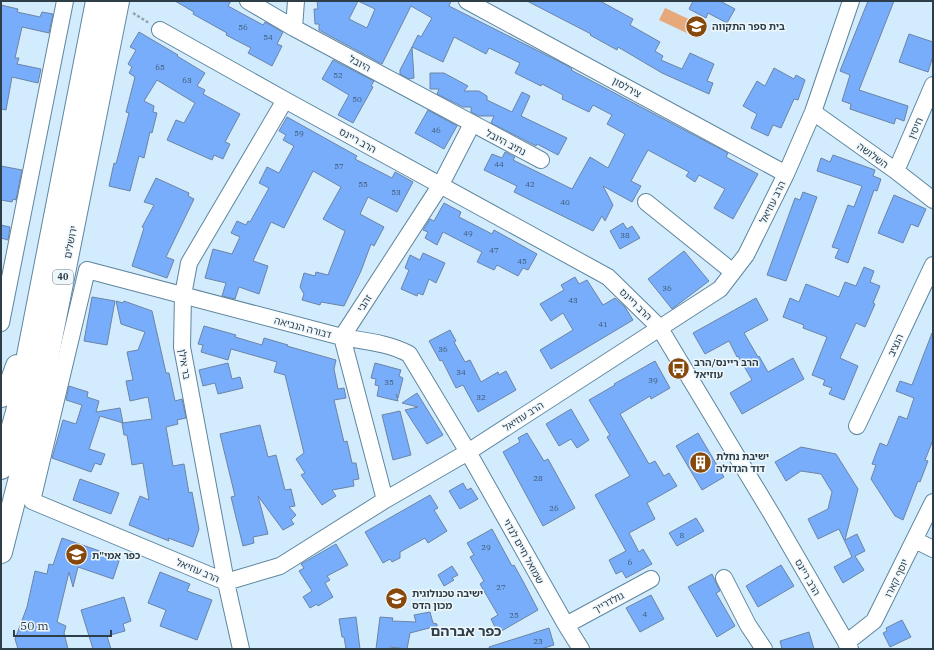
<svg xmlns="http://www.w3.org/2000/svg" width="934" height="650" font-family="'IBM Plex Serif','Noto Sans Hebrew',serif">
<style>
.green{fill:#e7a97c}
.building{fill:#77adfa;stroke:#6c84a6;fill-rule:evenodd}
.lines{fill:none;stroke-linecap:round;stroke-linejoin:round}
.minor-casing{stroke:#5e869f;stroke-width:18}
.highway-casing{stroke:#5e869f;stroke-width:24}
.path{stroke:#90a6b5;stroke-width:2.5;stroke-dasharray:3 2;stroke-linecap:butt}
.minor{stroke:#fff;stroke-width:16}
.highway{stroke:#fff;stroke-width:22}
.labels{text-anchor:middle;stroke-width:3;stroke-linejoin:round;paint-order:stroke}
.number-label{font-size:8px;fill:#405a75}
.shield{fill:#eef7fc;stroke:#67767f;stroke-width:1}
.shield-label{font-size:9px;font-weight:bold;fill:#2d3e49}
.poi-label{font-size:10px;font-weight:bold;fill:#2d3e49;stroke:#eef7fc;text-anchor:start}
.street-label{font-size:10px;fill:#2d3e49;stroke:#eef7fc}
.district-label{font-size:14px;font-weight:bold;fill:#2d3e49;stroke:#eef7fc}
</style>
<rect width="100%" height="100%" fill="#d3ecfd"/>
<path class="green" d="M665,8L695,22L689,34L659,20Z"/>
<path class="building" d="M175,1H231L228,6L263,25L265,22L283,32L277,44L282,46L272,66L248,53L251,48L226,35L227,33L193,14L194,12Z
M317,1H451L449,6L566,65L572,69L571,70L728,153L726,157L758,174L733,219L714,208L725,189L699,175L695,182L686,176L689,172L648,150L631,181L641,186L632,202L603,186L613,205L605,221L602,216L593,231L514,192L517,186L484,170L492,154L502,158L505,152L515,157L513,160L572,189L590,157L608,168L625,134L607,124L612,115L593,105L589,112L562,99L563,95L542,84L541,86L515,73L520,63L489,48L486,54L454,37L443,62L412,47L418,35L421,37L432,18L411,6L382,64L319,30V24H315L314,9H318ZM358,1L375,9L367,28L349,19Z
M527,1H600L633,19L630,25L660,42L655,51L663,56L661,60L682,69L690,53L714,64L707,81L713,83L709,94L662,73L618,47L617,50L590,35L591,34Z
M693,1H720L735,9L727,23L708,13L706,18L689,9Z
M868,1H894L859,90L908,106L904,121L896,118L894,124L850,109L851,104L842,101L850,75L840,71Z
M1,5L18,9L17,12L40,17L42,12L53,14L49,33L22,27L15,58H19L17,64L41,69L38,83L12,77L6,110L1,109Z
M139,32L178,55L177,56L205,73L197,86L205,90L203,94L240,114L225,142L230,144L223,159L214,155L212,160L167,140L176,120L184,123L195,103L157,80L144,101L154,106L153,112L157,113L152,133L150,132L144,158L139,156L130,191L109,186L114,163L116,164L129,113L126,112L135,77L129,73L132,67L128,64L136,50L130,47Z
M909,34L933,42V56L928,72L899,62Z
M412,47L414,78L409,79L400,74V70Z
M333,60L374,81L371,86L373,87L353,123L338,115L349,95L322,79Z
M774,68L794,79L796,75L805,80L798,100L794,99L781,128L773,125L768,136L751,128L757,114L743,106L757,81L765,86Z
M430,73H444L468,86L464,91H479L487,96V100L512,112L522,92L530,96L521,116L567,138L558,155L537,144L536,146L491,123L494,116H479L471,112V107H463L437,94L439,89H430Z
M428,110L457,126L444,149L415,133Z
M287,117L357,156L355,159L392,178L395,172L413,182L397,212L368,197L360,214L384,227L374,246L371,244L361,271L344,306L321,302L320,305L302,300L304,294L300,287L304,273L315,276L316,272L328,275L345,231L323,219L341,187L313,171L284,228L271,222L253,261L268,266L259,294L239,287L235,299L222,296L226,283L205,278L213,249L232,254L240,237L231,233L237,221L246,225L248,221L250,222L269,188L259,183L267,167L279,173L294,146L283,140L286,135L279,131Z
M833,155L875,170L873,176L881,179L877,191L874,190L848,263L835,258L839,249L832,247L848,205L854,207L862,186L817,171L821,158L830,162Z
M1,166L22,170L16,200L13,199L12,202L1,200Z
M156,178L189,193L188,196L194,199L166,257L174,260L167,278L132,266L144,228L142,227L154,205L144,202Z
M803,192L817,197L786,281L767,275L795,198L800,200Z
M894,195L926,209L918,227L911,224L903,243L878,233Z
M444,203L461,212L459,217L492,234L494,230L537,254L528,270L523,268L518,276L497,265L494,270L477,262L482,252L443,232L437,245L425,238L428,232L423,230L430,219L434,221Z
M623,223L627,229L632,226L640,238L620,249L610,231Z
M1,225L10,227L8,240L1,238Z
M684,251L709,281L672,309L648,279Z
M423,253L445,263L436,283L429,279L423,295L418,293L417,296L401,289L409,270L405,268L410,255L420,260Z
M864,267L874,271L870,282L880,286L873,303L875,304L865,327L856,323L840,358L858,366L844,400L829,394L832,388L823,385L825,380L812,375L827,337L803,328L804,325L783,317L790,298L799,302L806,284L839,297L845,282L856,286Z
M575,277L579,284L587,280L603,305L615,298L625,307L633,320L551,369L540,350L573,330L563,313L551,321L540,304L564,290L561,285Z
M92,297L115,301L107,345L84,341Z
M756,298L768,320L744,333L758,357L759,356L768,372L793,358L804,379L742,414L730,393L752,380L738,356L737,357L729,341L705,354L693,333Z
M116,301L123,303L124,301L152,311L166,373H169L175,401L182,399L186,418L177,420L178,424L166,427L173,466L184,464L189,493L192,492L199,529L193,547L168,538L169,541L129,525L140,496L149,500L143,463L132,465L127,435H124L122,423L152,419L148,397L130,401L126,381L133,380L127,352L138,350L145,332L121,324Z
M204,326L236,335L235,337L262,345L264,338L288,345L287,346L336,360L334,369L338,389L344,388L346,398L334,400L344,442L347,441L352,463H356L359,479L353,480L354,486L332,490L336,496L322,505L301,475L305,473L296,459L304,453L285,375L274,372L277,362L231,349L228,360L201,352L203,345L198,344Z
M450,330L456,341L454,342L465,362L470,360L481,382L498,372L499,375L506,371L516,390L478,412L463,385L456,388L442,360L440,361L429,341Z
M932,333H933V440L925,460L928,461L920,482L918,481L903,520L895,516L871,479L876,465L872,464L880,443L887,446L899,416L907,419L914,398L896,391L900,381L912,385Z
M655,361L670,388L651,399L650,396L620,414L649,464L655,461L664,476L669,473L677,486L647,503L655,519L629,533L639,552L643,549L652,564L626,578L622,571L616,574L609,560L626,551L595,495L630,476L607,437L610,435L589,400L615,385L614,384Z
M228,363L232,379L240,377L243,388L218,394L215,383L203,386L199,370Z
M375,363L401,370L399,376L403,378L398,398L396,394L398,401L377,396L379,386L375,385L376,379L371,378Z
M69,386L88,392L87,397L99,401L96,412L120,408L123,423L100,416L89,449L105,454L101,465L95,463L91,472L52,458L63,420L76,424L82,405L66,400Z
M417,393L443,435L427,444L405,410L418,407L402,403Z
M571,409L589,440L577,448L571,439L559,446L546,424Z
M400,411L411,455L393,460L382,415Z
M260,425L268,457L276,455L285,490L291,489L295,506L289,507L296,515L291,520L294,524L283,530L258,496L268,534L253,537L254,543L243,546L231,497L235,496L220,434Z
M527,433L544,461L548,459L575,508L543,526L503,452L520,442L518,438Z
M698,433L724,477L702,490L676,446Z
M801,447L836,454L858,489L845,540L857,534L865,551L855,556L864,570L843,583L834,567L852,557L839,529L818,539L808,519L828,509L832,492L821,474L801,471L786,481L775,462Z
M80,479L119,493L111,514L73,500Z
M463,483L467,490L471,488L478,499L460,509L449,491Z
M430,495L438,508L434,510L447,531L428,543L425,538L400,552V558L392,562L390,559L383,563L365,532Z
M696,518L704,531L677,546L669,533Z
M492,529L512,566L514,565L525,585L538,610L498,633L491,619L498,615L480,584L484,581L470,557L474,555L467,543Z
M62,538L120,558L113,579L78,567L73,587L69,572L57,622L66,626L64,633L68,649H18L15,639L27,607L35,571L47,574L49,564L53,565Z
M336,544L348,565L327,576L330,580L325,583L333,597L318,606L317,604L310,608L303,597L312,591L299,571L304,568L301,564Z
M781,565L794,586L758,607L746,586Z
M452,566L458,575L452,578L454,580L444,586L438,575Z
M160,572L190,584L187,591L212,600L197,640L160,626L166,610L148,603Z
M712,574L720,591L716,593L735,626L717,637L688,587Z
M651,595L664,619L640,632L626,608Z
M124,597L131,621L123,624L125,631L107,636L111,649H93L81,610Z
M430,612L433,623L437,624V626L410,633L407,649L390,647L389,649H376L380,617L393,618L392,621L416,622L414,615Z
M356,617L360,649H346L344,637H342L339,619Z
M902,620L911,637L890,647L883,633L887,631L886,628Z
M549,628L554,645L541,649H490L489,647Z
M809,632L814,649H782L780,641Z"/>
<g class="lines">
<defs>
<path id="minor" d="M248,1L294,28L541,160
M467,1L786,174
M294,28L296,1
M160,30L285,100L608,277L659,327L774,518L850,649
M813,112L896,171L933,200
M896,171L933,85
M646,202L733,272
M1,323L65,1
M857,426L933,265
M385,500L342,337L440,186L472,124
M915,540L933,549
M724,578L748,625L764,649
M566,625L651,579
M846,643L874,621L933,502
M241,649L226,582L182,347L183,295L189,263L285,100
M581,649L566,625L468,452L409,354C389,343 364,341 342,337L87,270L32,501L226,582L280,566L385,500L468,452L720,289L746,255L786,174L813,112L851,1"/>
<path id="highway" d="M1,396L9,388L17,366
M1,468L17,412L97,1
M1,552L35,419L118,1"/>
</defs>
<use href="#minor" class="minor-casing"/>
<use href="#highway" class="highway-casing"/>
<path class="path" d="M133,13L149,23"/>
<use href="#minor" class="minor"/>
<use href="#highway" class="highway"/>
</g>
<defs>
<symbol id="school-disc" viewBox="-11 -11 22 22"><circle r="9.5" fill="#87490b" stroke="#eef7fc"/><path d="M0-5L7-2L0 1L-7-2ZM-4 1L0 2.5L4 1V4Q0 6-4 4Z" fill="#fff"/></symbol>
<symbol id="bus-disc" viewBox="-11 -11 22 22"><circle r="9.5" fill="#87490b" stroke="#eef7fc"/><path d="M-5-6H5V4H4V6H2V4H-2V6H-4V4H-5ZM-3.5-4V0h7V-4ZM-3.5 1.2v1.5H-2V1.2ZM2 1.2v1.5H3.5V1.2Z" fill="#fff"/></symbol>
<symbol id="building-disc" viewBox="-11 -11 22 22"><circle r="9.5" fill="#87490b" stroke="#eef7fc"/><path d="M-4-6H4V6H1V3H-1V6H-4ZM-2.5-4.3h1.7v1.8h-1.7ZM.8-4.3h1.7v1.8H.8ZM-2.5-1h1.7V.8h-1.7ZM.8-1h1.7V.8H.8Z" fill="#fff"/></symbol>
</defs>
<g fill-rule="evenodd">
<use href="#school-disc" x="684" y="14" width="25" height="25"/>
<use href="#bus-disc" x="666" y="356" width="25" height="25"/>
<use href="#building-disc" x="688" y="450" width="25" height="25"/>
<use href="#school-disc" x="64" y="542" width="25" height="25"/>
<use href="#school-disc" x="384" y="586" width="25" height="25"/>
</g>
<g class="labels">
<g class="number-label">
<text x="243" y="30">56</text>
<text x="268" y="40">54</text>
<text x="160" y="70">65</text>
<text x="338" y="78">52</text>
<text x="187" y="83">63</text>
<text x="357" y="102">50</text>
<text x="436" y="133">46</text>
<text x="299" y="136">59</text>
<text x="499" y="167">44</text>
<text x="339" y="169">57</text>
<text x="363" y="187">55</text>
<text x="530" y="187">42</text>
<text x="396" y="195">53</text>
<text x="565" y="205">40</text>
<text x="468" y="236">49</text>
<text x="625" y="238">38</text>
<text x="494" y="253">47</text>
<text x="522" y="264">45</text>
<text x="667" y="291">36</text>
<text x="573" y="303">43</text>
<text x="603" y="327">41</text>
<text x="443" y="352">36</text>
<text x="461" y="375">34</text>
<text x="653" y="383">39</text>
<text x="389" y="385">35</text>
<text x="481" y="400">32</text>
<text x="538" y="481">28</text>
<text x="554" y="511">26</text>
<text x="682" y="538">8</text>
<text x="486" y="550">29</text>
<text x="630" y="565">6</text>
<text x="501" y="590">27</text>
<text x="645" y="617">4</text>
<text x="514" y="618">25</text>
<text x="538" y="644">23</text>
</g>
<rect class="shield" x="53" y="270" width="20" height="14" rx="3"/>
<g class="shield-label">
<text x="63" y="280">40</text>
</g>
<g class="poi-label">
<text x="712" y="30">בית ספר התקווה</text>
<text x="694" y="366">הרב ריינס/הרב<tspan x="694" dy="12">עוזיאל</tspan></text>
<text x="716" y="460">ישיבת נחלת<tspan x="716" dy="12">דוד הגדולה</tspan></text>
<text x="92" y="559">כפר אמי"ת</text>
<text x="412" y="597">ישיבה טכנולוגית<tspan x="412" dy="12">מכון הדס</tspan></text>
</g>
<g class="street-label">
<text transform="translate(360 63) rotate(28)" y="4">היובל</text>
<text transform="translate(627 87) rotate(29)" y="4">צירלסון</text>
<text transform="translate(915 128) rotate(-67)" y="4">חיסין</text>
<text transform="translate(358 140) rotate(29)" y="4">הרב ריינס</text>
<text transform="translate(506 142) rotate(28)" y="4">נתיב היובל</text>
<text transform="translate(873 155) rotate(36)" y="4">השלושה</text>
<text transform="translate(772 202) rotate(-64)" y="4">הרב עוזיאל</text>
<text transform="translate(70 242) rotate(-79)" y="4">ירושלים</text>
<text transform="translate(364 303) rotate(-57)" y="4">זהבי</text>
<text transform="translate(636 304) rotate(44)" y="4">הרב ריינס</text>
<text transform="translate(303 327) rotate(15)" y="4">דבורה הנביאה</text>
<text transform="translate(895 345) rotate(-65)" y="4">הנציב</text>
<text transform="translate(185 364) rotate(80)" y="4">בר אילן</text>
<text transform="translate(523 416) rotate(-33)" y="4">הרב עוזיאל</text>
<text transform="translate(524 551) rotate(61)" y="4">שמואל חיים לנדוי</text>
<text transform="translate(198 570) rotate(23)" y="4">הרב עוזיאל</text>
<text transform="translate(808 577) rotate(60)" y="4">הרב ריינס</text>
<text transform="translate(896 578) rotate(-64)" y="4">יוסף קארו</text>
<text transform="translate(608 602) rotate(-28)" y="4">גולדרייך</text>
</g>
<g class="district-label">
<text x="466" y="636">כפר אברהם</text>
</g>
</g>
<rect width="934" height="650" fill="none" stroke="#2d3e49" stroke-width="4"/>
<path d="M14 630v6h97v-6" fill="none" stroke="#2d3e49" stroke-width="2"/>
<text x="20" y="630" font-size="12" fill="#2d3e49" stroke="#eef7fc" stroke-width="3" paint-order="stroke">50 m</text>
</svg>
